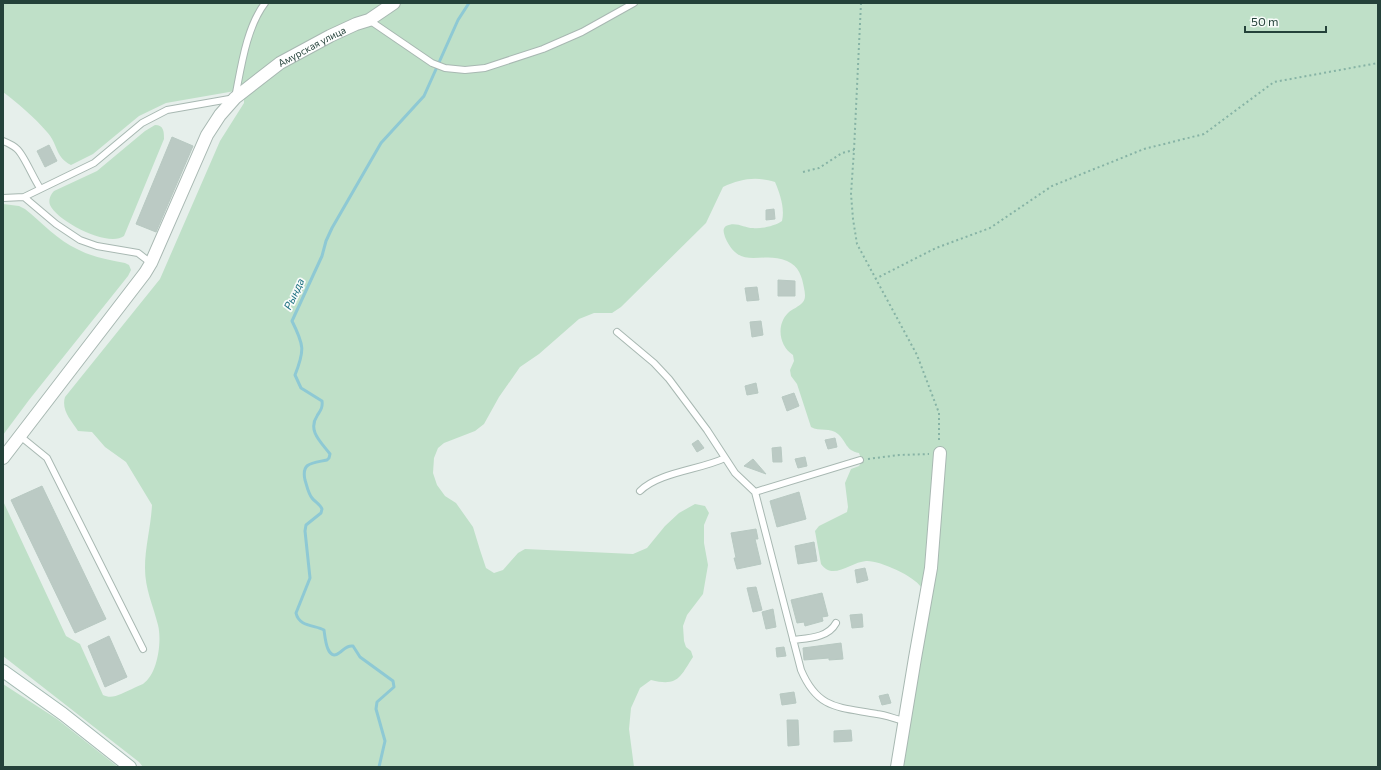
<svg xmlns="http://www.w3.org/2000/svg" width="1381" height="770" font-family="Commissioner,sans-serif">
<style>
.green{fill:#bfe0c8}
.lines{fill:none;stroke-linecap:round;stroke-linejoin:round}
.stream{stroke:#8ec9d4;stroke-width:3}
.building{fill:#bbcac4;stroke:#b8c9c2}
.service-casing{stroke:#a8b8b2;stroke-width:8}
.minor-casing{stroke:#a8b8b2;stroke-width:14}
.secondary-casing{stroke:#a4bbb3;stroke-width:14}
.path{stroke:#86b3a5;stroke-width:2;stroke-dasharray:2 3;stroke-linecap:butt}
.service{stroke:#fff;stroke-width:6}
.minor{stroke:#fff;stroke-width:12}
.secondary{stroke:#fff;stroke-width:12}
.labels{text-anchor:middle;stroke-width:3.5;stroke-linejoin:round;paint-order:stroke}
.street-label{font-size:10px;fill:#24423a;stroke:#f7fbf9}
.water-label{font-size:11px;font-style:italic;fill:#1c6f80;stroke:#f7fbf9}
</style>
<rect width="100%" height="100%" fill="#e6efeb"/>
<path class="green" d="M3,3H1378V767H903L927,601C926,596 924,591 921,587C914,576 879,560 866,561C851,562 833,581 821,564L815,531L819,526L847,512L848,507L845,483L851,469L859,466L862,461L859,453C845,450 847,442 838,434C831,427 819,432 811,427L797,384L791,376L790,370L794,361L793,355C779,346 776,325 788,313C792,309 799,307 803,302C806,298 805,293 804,288C802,277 799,266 787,261C761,250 740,272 725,237C724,233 722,229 726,226C736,221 744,228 753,228C761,229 775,226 782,221C785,208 780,194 775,182C755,176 741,179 723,187L706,223L621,307L612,313H594L579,319L539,354L520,367L499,397L484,424L475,431L444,443L438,448L434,458L433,473L437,485L445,496L456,503L473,527L480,550L486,568L494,573L503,570L518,553L525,549L633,554L647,548L665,526L679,513L695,504L705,506L709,513L704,525V543L708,565L703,594L687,615L683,626L684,641L686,647L691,651L693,657C680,677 678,687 651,680L640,688L631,708L629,729L634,767H143L139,762L3,656V501L66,636L80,644L103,695C113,700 122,693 132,689C135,687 139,686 143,684C158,674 162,641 158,625C153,605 145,589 145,568C145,547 151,526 152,505L126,462L105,447L92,432L78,431C71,420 61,410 65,397L160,279L220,141L244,103V98L235,91L166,103L139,116L93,154L71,165C55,157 58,144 47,132C34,117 19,104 3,92Z
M155,125C164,125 164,132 164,139L124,236C108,248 57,221 50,205C48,200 51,194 54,191L97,171L145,131Z
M3,204L19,206L25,209C41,222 59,241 77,249C92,257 109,260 125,263L129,265L131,270L128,276L29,400L3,435Z
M3,684L57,719L118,767H3Z"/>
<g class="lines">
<path class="stream" d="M379,767L385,741L376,709L377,702L394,687L393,681L360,657L353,646C346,645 344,650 339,653C327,662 325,637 324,630C315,625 299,627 296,613L310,578L305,531L306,525L321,513L322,509C320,504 315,502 312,498C308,493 307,486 305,480C301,462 313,463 327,460L329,458L330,454C322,443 307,431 317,416C320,411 323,408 322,401L301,388L295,375C305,350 304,345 292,321L322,256L326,241L332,228L381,143L424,96L458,20L469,3"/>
</g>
<path class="building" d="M172,137L193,146L156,232L136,224Z
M49,145L57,161L45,167L37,151Z
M774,209L775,219L766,220V210Z
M778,280L795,281V296H778Z
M757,287L759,300L747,301L745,288Z
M761,321L763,335L752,337L750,322Z
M756,383L758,393L747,395L745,386Z
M794,393L799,406L787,411L782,397Z
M835,438L837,447L828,449L825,440Z
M698,440L704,448L697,452L692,444Z
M781,447L782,462H773L772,448Z
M805,457L807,466L798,468L795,459Z
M753,459L766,474L744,466Z
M42,486L106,619L75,633L11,500Z
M799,492L806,519L777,527L770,501Z
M756,529L758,539H755L761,564L737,569L734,558H736L731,533Z
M814,542L817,561L798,564L795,546Z
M865,568L868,580L857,583L855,570Z
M756,587L762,610L753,612L747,588Z
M822,593L828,616L822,617L823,621L805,626L804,622L797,623L791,600Z
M773,609L776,627L766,629L762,612Z
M862,614L863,627L852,628L850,615Z
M109,636L127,677L105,687L88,646Z
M841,643L843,659L829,660V658L804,660L803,648Z
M784,647L786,656L777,657L776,648Z
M794,692L796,703L782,705L780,694Z
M888,694L891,703L882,705L879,696Z
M787,720H798L799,745L788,746Z
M851,730L852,741L834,742V731Z"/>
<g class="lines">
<defs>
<path id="service" d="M369,20L432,63L445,68L465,70L485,68L543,49L582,32L634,3
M3,141C8,143 13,145 17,149C24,155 33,178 40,188
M24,197L56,224L80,240L97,246L138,253L151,263
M3,198L24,197L94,163L142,123L167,110L235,98C241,68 246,28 265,3
M617,332L654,363L669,379L707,430L735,473L755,492L801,670C818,710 839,707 877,714C886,715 895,719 904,721
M20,436L47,458L143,649
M640,491C659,472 700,470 725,458
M755,492L860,460
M793,640C808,638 828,638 836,623"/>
<g id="minor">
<path id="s1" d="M3,458L145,273L151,263L207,135L220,115L235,98L280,63L330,36L356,24L369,20L394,3"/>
<path d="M897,767L915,658L931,568L940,453"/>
</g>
<path id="secondary" d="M3,671L63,714L130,767"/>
</defs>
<use href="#service" class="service-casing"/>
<use href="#minor" class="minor-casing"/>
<use href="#secondary" class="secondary-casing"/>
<path class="path" d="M861,3L854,150L851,194L853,219L857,244L917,355L939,413V442
M803,172L819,168L842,153L854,150
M875,279L936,248L990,228L1052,186L1144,149L1204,134L1274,82L1378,63
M868,459L899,455L929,454"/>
<use href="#service" class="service"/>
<use href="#minor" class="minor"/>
<use href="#secondary" class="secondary"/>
</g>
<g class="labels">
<g class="street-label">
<text dy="4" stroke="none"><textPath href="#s1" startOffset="524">Амурская улица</textPath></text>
</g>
<g class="water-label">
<text transform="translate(294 294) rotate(-65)" y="4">Рында</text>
</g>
</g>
<rect width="1381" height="770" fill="none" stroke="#24423a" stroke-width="8"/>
<path d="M1245 26v6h81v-6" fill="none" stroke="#24423a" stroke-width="2"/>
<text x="1251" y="26" font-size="12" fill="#24423a" stroke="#f7fbf9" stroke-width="3" paint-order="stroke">50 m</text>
</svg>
